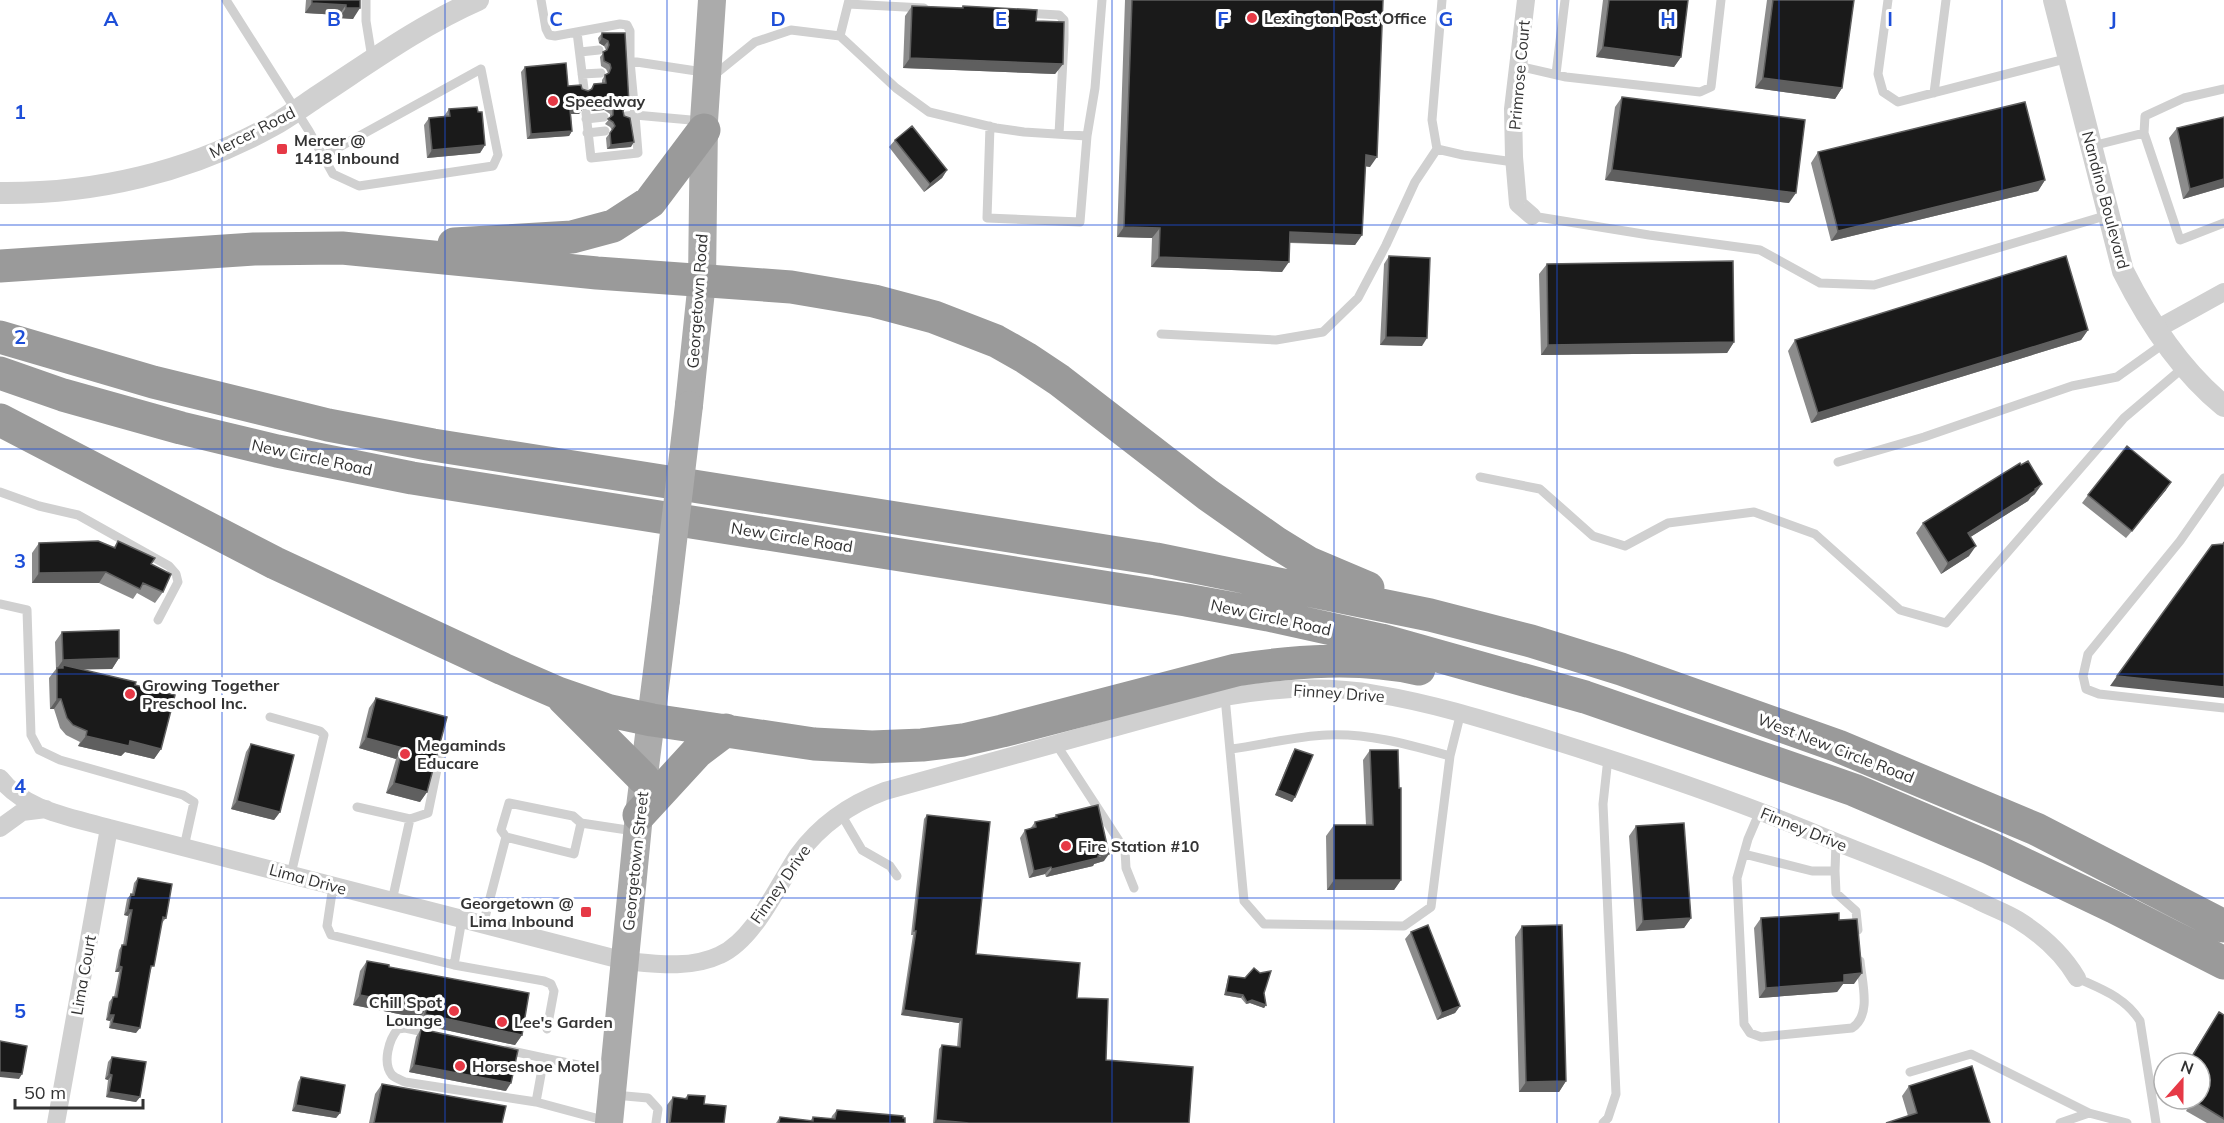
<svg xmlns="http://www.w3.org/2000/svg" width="2224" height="1123" font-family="Mulish,sans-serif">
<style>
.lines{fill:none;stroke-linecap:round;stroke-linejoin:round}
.service{stroke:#d0d0d0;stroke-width:9}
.minor{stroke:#d0d0d0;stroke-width:18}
.tertiary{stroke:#d0d0d0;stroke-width:22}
.primary{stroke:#ababab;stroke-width:28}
.motorway{stroke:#9a9a9a;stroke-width:33}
.primary-bridge{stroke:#ababab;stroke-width:28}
.wall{fill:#8c8c8c}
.shaded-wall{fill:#5f5f5f}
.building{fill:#1a1a1a;stroke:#5f5f5f;stroke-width:1.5}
.grid{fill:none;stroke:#1d4ed8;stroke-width:1.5;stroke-opacity:0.55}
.poi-dot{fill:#e63946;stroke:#fff;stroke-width:2}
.labels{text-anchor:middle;stroke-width:6;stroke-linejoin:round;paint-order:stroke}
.poi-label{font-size:16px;font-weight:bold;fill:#333;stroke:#fff;text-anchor:start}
.street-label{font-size:16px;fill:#333;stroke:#fff}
.grid-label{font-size:20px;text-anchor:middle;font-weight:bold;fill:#1d4ed8;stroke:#fff;stroke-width:6;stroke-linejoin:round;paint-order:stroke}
</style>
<rect width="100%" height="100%" fill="#fff"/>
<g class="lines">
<path class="service" d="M226,0L309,131L333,174L359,186L493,166L498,155L481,69L323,156
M366,0V21L372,58
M541,0L546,29L549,35L555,36L620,24L627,25L630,31V61L703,72
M1442,0L1432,120L1437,149L1463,155L1514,162
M1888,0L1878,74L1883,92L1898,102L2069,58
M848,4L924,8
M1024,13L1059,15L1064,20V40L1059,134
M577,32L584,89
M840,36L849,0
M580,52L599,50
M630,61L635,115L702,121
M1518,66L1566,77L1700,92L1711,87L1721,0
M582,74L601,73
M1556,74L1565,0
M713,76L755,42L791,30L840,36L896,88L929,112L996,128L1024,132L1087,136L1095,88L1102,0
M1934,93L1946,0
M586,113L591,158L638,153L635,115L626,116
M586,119L604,117
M990,126L987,218L1080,222L1087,136
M587,133L605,131
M2144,133L2145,116L2184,98L2224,89
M2092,146L2144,133L2180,240L2224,223
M1532,216L1649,235L1760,250L1820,283L1874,285L2108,215
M1161,334L1276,340L1323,332L1358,298L1386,245L1415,182L1437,149
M1838,462L1924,437L2072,386L2117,377L2166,342
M1480,477L1540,489L1593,536L1625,546L1668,523L1754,512L1815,534L1900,610L1946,623L2124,418L2184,367
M2224,478L2180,541L2088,654L2083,676L2086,689L2099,694L2224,708
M0,492L39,506L78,515L169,566L176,574L178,582L158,620
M0,604L27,610L31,735L39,750L60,760L183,795L194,802L184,847
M1225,697L1244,901L1264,924L1404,926L1431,907L1450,756C1410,745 1369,733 1327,735C1296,736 1262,745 1231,749
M270,717L320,731L324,735L291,874
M1056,744L1125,850L1126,868L1134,888
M1450,756L1461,712
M357,807L410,819L392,901
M1760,811L1748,839L1737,878L1744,1024L1750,1033L1761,1037L1852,1028C1872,1015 1862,983 1860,961
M841,814L862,850L890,866L897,876
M410,819L428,813L442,745
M506,837L501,830L509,803L573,816L581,823
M1836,842L1835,871L1836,893L1856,911L1858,930
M1744,854L1812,871H1835
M333,886L327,926L331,935L454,965
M462,919L454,965L544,981L551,984L554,991L547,1029
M483,925L506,837L574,854L581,823L634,831
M2077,978C2101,989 2125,997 2140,1021L2156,1123
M429,1033L405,1028L398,1029C389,1039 382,1063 392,1075C395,1078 401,1080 405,1082L536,1102
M507,1050L544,1058
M1910,1072L1971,1054L2089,1113L2127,1123
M614,1095L648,1098L658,1109L656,1123
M607,1121L536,1102L544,1058L612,1072
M1603,1123L1608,1118L1616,1094L1603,804L1608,758
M2060,1123L2089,1113"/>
<path class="minor" d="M1526,0L1513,109L1514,157L1518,204L1532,216
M2157,329L2224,292
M0,778C25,811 72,817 109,828L625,961C656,964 691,969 720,955C754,940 778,885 798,855C820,825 850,804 885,791L1225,697C1275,688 1326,685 1376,694C1437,704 1495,723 1554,741C1650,771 1744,803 1836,842C1883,861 1931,878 1977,900C1990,907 2005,912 2018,920C2042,935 2063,954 2077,978
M0,828L22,812L46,809
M56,1123L109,828"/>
<path class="tertiary" d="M2054,0L2123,271C2148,321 2180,370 2224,406
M0,193C95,194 189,172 272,126C288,117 303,106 318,96C370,62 421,25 478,0"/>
<path class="primary" d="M689,405L702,281L704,121L712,0
M609,1123L639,815L666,600"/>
<path class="motorway" d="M454,244L572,237L613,226L650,202L704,130
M0,266L254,249L342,248L597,273L791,287L874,301L934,317L996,341L1026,358L1059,380L1208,495L1275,542L1309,563L1368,588
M0,337L153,382L328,425L433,445L1156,559L1430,615L1531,641L1621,669L1838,746L2036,829L2224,926
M0,373L63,395L181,428L277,451L412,478L1186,600L1268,615L1381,640L1585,697L1854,790L1990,848L2114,907L2224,963
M0,420L275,563L503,669L558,693L610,711L652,720L814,744L872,747L922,745L963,740L1002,731L1236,670C1296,661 1359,656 1419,669
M563,698L643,778
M639,815L697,752L726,730"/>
<path class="primary-bridge" d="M666,600L689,405"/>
</g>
<path class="wall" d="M306,0H360L353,19L339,18V15L305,13Z
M1125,0H1383L1370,167L1365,166L1362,235L1355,245L1290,243L1282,272L1151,267L1152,238L1117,237Z
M1603,0H1688L1681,57L1674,67L1596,57Z
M1767,0H1854L1842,88L1835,99L1755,88Z
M912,6L961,8L963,6L1036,21L1063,64L1055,74L903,68L905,16Z
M602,33H625V109L623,111L631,147L607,149L606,138L612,130L610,127L605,124L610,118V114L604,110L592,111L586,106L583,107L579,114H571L572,131L569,136L527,139L521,72L525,67L568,86L582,89L588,91L590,90L594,84L602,83V80L605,75L608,73L606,69L601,66L600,57L606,50L604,46L599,43L598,38Z
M1622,97L1789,203L1605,180L1615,107Z
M449,109L478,112L485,145L480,153L427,158L424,125L429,118L444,116Z
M2224,117V187L2183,199L2169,138L2177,128Z
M895,140L947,170L942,178L924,192L889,147Z
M1818,152L2045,180L2038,191L1831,241L1811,163Z
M1389,256L1422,346L1380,345L1384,264Z
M1547,264L1734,342L1727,353L1541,355L1539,274Z
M2088,330L2081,340L1811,423L1788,351L1795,340Z
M2166,490L2126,538L2082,503L2088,495Z
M2035,494L2031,497L2028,501L1970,537L1969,556L1941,574L1916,533L1923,523Z
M118,541L151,564L163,592L155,603L137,593L133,599L99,583H32V553L39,543L114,547Z
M62,632L119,658L112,669H80L135,685L161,749L154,759L125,752L121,756L78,746L80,742L66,735L60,728L54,709H50L49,678L56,669L55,642Z
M376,698L427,792L420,802L386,793L396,759L359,748L369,708Z
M251,744L280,812L274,820L231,809L246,752Z
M1295,749V797L1292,802L1275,795L1292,754Z
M1370,750L1399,788L1401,880L1394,890H1327L1326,836L1334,825H1366L1363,760Z
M927,815L976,954L1077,998L1106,1060L1189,1123H933L939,1049L942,1045L957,1047L959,1023L901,1015L913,935H911L924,819Z
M1056,815L1104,861L1094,864L1093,866L1046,877L1045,874L1029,878L1020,838L1025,830L1030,829L1035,822L1054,818Z
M1636,826L1691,918L1684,928L1636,931L1629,836Z
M138,878L166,918L162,923L136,1033L109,1028L110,1021L106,1020L109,1002L113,997H114L119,972H115L119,950L122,945H123L128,916L124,915L127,899L131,894H132L134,883Z
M1761,918L1839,920L1854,984H1843L1837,992L1759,998L1754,928Z
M1522,926L1566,1081L1559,1092H1519L1515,937Z
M1411,932L1460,1006L1455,1013L1437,1020L1405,939Z
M367,961L389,967L522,1035L515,1045L418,1024L419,1018L353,1005L360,971Z
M1229,976L1264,993L1266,1005L1264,1008L1250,1003L1246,1004L1241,998L1224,995L1228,978Z
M2219,1012L2224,1015V1123H2207L2186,1111L2193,1099H2200V1063H2187Z
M421,1029L506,1091L409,1072L416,1037Z
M112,1057L140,1097L136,1102L106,1097L108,1080L105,1079L108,1062Z
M301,1077L340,1113L336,1118L292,1111L298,1082Z
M382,1084L502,1123H369L375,1094Z
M1909,1086L1990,1123L1908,1116L1902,1096Z
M688,1095L704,1104L724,1123H666L667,1105L673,1097L685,1098Z
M837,1110L903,1118L905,1123H776L780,1117L810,1121L813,1117L831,1119L832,1116Z"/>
<path class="shaded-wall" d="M312,3L346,5L339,15L305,13Z
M346,8H360L353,19L339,18Z
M602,38L608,41L604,46L599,43Z
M1603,47L1681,57L1674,67L1596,57Z
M910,58L1063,64L1055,74L903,68Z
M1763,78L1842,88L1835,99L1755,88Z
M607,105L604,110L592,111L596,107Z
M583,109L579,114H567L570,110Z
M572,131L569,136L527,139L531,134Z
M634,142L631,147L607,149L611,145Z
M485,145L480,153L427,158L432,150Z
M1366,155L1377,157L1370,167L1358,165Z
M947,170L942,178L924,192L930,184Z
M1612,170L1796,193L1789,203L1605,180Z
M2224,179V187L2183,199L2190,189Z
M2045,180L2038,191L1831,241L1838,231Z
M1124,227L1160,228L1152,238L1117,237Z
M1290,232L1362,235L1355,245L1283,242Z
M1159,257L1289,262L1282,272L1151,267Z
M2088,330L2081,340L1811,423L1818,413Z
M1386,337L1427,338L1422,346L1380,345Z
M1734,342L1727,353L1541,355L1548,345Z
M2171,482L2166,490L2126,538L2132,531Z
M2042,484L2035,494L2031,497L2028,501L1961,543L1968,533Z
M1976,546L1969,556L1941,574L1948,563Z
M106,572L99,583H32L39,573Z
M119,658L112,669L62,670L63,665L60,670H56L63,660Z
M2117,676L2224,687V698L2110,686Z
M57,699H61L54,709H50Z
M86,736L130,741L161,749L154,759L125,752L121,756L78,746Z
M366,738L403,748L396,759L359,748Z
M394,783L427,792L420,802L386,793Z
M1278,790L1295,797L1292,802L1275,795Z
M237,801L280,812L274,820L231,809Z
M1109,854L1104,861L1094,864L1093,866L1046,877L1052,869Z
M1051,867L1045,874L1029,878L1034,871Z
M1334,880H1401L1394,890H1327Z
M128,910H132L128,916L124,915Z
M1691,918L1684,928L1636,931L1643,921Z
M119,966L122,967L119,972H115Z
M1862,973L1854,984H1843L1837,992L1759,998L1766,988L1844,975Z
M1226,992L1243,995L1241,998L1224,995Z
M360,995L427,1008L419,1018L353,1005Z
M1252,1000L1266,1005L1264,1008L1250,1003L1246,1004L1247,1002Z
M1460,1006L1455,1013L1437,1020L1442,1013Z
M904,1010L962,1019L959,1023L901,1015Z
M425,1014L522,1035L515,1045L418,1024Z
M109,1015H114L110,1021L106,1020Z
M112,1023L140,1028L136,1033L109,1028Z
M414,1065L511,1083L506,1091L409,1072Z
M0,1072L22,1074L19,1079L0,1077Z
M109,1074L112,1075L108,1080L105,1079Z
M1566,1081L1559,1092H1519L1526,1082Z
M109,1092L140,1097L136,1102L106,1097Z
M296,1105L340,1113L336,1118L292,1111Z
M936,1120L969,1123H934Z"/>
<path class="building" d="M312,0H360V8H346V5L312,3Z
M1132,0H1383L1377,157L1366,155L1362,235L1290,232L1289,262L1159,257L1160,228L1124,227Z
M1609,0H1688L1681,57L1603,47Z
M1773,0H1854L1842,88L1763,78Z
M912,6L963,8V6L1037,10L1036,21L1064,22L1063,64L910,58Z
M602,33H625L629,104L625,106L623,111L624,116L630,118L634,142L611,145L610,133L615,126L613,122L608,119L613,115V109L607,105L596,107L589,101L585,103L583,109L570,110L572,131L531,134L525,67L566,63L568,86L581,85L582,89L588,91L592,89L594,84L606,83L605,75L609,73L611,68L610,64L604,61L603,52L607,50L609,45L608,41L602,38Z
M1622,97L1805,120L1796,193L1612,170Z
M2025,102L2045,180L1838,231L1818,152Z
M477,107L478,112H482L485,145L432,150L429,118L450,116L449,109Z
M2224,117V179L2190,189L2177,128Z
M912,126L947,170L930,184L895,140Z
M1389,256L1430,258L1427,338L1386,337Z
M2066,256L2088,330L1818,413L1795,340Z
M1733,261L1734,342L1548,345L1547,264Z
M2127,446L2171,482L2132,531L2088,495Z
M2028,461L2042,484L2035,489L2036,490L1968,533L1976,546L1948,563L1923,523L2020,463L2021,465Z
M98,541L115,548L118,541L155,558L151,564L171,574L163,592L143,583L140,589L106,572L39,573V543Z
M2224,542V687L2117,676L2212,545L2223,544Z
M119,630V658L63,660L62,632Z
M63,665L136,682L135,685L175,695L161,749L130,741L129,746L86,736L87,731L73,725L67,718L61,699H57V668H63Z
M376,698L447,717L427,792L394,783L403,748L366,738Z
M251,744L294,755L280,812L237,801Z
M1295,749L1313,755L1295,797L1278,790Z
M1370,750H1398L1399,788H1401V880H1334V825H1373Z
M1098,805L1109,854L1098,856V858L1052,869L1051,867L1034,871L1025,830L1036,827L1035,822L1057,817L1056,815Z
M927,815L990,822L976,954L1080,963L1077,998L1108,999L1106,1060L1193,1067L1189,1123H969L936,1120L942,1045L960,1047L962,1019L904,1010L916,931H914Z
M1684,823L1691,918L1643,921L1636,826Z
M138,878L172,884L166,918L163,917L154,966H151L140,1028L112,1023L114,1015H109L113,997H117L122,967L119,966L122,945H126L132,910H128L131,894L134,895Z
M1839,913V920L1857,919L1862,973L1844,975V982L1766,988L1761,918Z
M1428,925L1460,1006L1442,1013L1411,932Z
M1562,925L1566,1081L1526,1082L1522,926Z
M367,961L389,965V967L529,993L522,1035L425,1014L427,1008L360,995Z
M1254,968L1260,973L1271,971L1264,993L1266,1005L1252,1000L1247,1002L1243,995L1226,992L1229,976L1245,978Z
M2219,1012L2224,1015V1119L2193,1100L2194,1099H2200V1090L2206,1079L2200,1075V1063H2188Z
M421,1029L518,1050L511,1083L414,1065Z
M0,1041L27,1046L22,1074L0,1072Z
M112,1057L146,1062L140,1097L109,1092L112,1075L109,1074Z
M1972,1066L1990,1123H1886L1917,1113L1909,1086Z
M301,1077L345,1085L340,1113L296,1105Z
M382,1084L506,1106L502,1123H374Z
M688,1095L705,1096L704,1104L726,1106L724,1123H670L673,1097L687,1099Z
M837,1110L903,1116V1118H905V1123H779L780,1117L813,1121V1117L835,1119Z"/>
<path class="grid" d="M222,0V1123M445,0V1123M667,0V1123M890,0V1123M1112,0V1123M1334,0V1123M1557,0V1123M1779,0V1123M2002,0V1123M0,225H2224M0,449H2224M0,674H2224M0,898H2224"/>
<g class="poi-dot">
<circle cx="1252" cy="18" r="6"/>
<circle cx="553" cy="101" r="6"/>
<rect x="276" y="143" width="12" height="12" rx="3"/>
<circle cx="130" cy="694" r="6"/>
<circle cx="405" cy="754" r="6"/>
<circle cx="1066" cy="846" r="6"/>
<rect x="580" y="906" width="12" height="12" rx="3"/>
<circle cx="454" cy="1011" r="6"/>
<circle cx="502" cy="1022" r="6"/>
<circle cx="460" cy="1066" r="6"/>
</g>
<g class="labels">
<g class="poi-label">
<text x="1264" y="24">Lexington Post Office</text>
<text x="565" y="107">Speedway</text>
<text x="294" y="146">Mercer @<tspan x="294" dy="18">1418 Inbound</tspan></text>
<text x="142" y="691">Growing Together<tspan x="142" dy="18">Preschool Inc.</tspan></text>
<text x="417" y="751">Megaminds<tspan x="417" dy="18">Educare</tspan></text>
<text x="1078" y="852">Fire Station #10</text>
<text x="574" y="909" text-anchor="end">Georgetown @<tspan x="574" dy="18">Lima Inbound</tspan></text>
<text x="442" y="1008" text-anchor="end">Chill Spot<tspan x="442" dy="18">Lounge</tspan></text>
<text x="514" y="1028">Lee's Garden</text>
<text x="472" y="1072">Horseshoe Motel</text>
</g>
<g class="street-label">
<text transform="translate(1519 75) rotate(-85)" y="6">Primrose Court</text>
<text transform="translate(252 132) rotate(-27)" y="6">Mercer Road</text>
<text transform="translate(2106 200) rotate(75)" y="6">Nandino Boulevard</text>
<text transform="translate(697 301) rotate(-86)" y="6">Georgetown Road</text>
<text transform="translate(312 457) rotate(12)" y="6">New Circle Road</text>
<text transform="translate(792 537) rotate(9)" y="6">New Circle Road</text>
<text transform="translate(1271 617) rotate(12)" y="6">New Circle Road</text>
<text transform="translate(1339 693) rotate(4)" y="6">Finney Drive</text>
<text transform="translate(1836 748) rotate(21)" y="6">West New Circle Road</text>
<text transform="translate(1804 829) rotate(22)" y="6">Finney Drive</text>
<text transform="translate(635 861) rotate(-84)" y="6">Georgetown Street</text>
<text transform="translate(308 879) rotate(15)" y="6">Lima Drive</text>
<text transform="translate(780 884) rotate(-55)" y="6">Finney Drive</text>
<text transform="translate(83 975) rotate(-80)" y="6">Lima Court</text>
</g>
</g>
<g class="grid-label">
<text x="111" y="26">A</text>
<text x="334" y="26">B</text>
<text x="556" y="26">C</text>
<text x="778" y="26">D</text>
<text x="1001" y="26">E</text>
<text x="1223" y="26">F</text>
<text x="1446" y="26">G</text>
<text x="1668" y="26">H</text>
<text x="1890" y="26">I</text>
<text x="2113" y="26">J</text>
<text x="20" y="119">1</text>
<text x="20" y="344">2</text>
<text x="20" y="568">3</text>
<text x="20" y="793">4</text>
<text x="20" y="1018">5</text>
</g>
<g transform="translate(2182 1081) rotate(21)"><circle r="28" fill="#ffffff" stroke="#adadad" stroke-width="1.5"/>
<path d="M0-4.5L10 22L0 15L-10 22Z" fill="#e63946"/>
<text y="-9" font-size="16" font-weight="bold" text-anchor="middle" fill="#333333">N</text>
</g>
<path d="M15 1099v9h128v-9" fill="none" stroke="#333333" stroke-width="3"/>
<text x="24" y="1099" font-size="18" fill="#333333" stroke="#ffffff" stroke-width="4.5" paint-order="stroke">50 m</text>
</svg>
